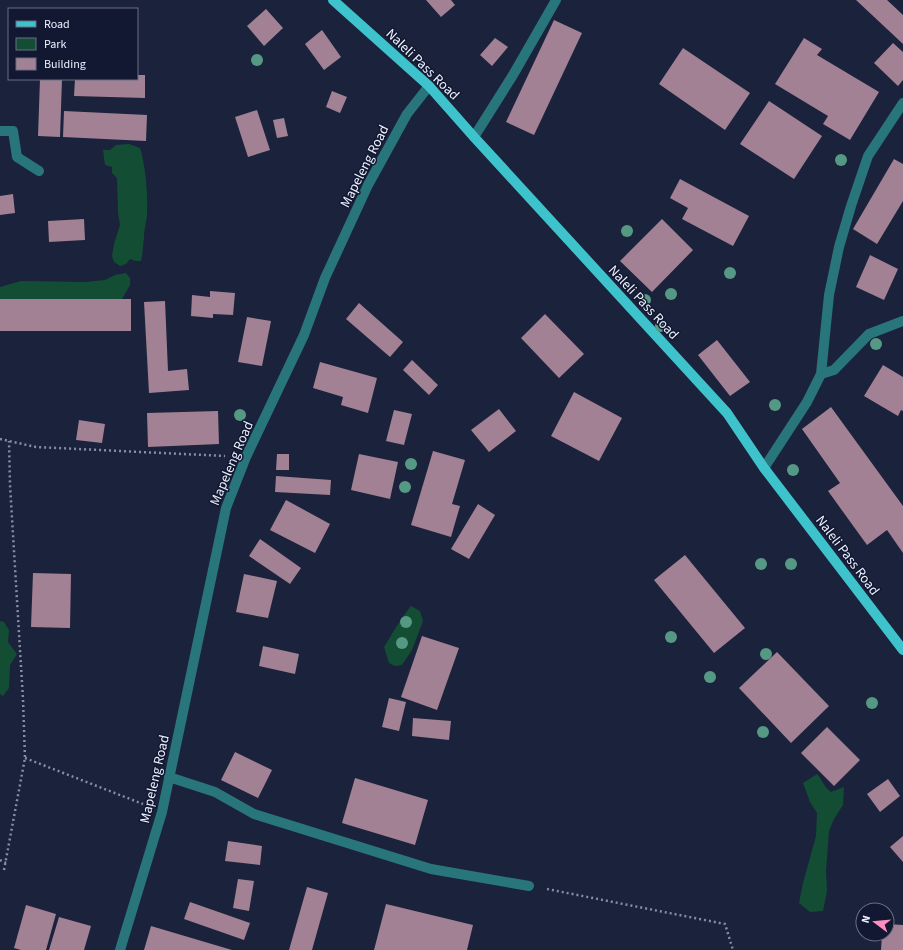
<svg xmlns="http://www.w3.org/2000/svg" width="903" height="950" font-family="'Source Sans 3',sans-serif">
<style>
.green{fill:#134e34}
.building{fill:#a28195}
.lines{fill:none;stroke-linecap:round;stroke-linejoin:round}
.path{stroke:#888ea2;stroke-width:2.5;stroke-dasharray:2 3;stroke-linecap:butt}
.minor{stroke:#28757b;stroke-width:10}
.major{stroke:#3ec3cc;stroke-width:10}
.tree{fill:#559883}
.labels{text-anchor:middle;stroke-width:3;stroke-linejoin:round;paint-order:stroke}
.street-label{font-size:14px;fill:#ecf1ff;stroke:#121831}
</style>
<rect width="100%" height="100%" fill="#1b223b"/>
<path class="green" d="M129,144L140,148C146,167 148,196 147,216C146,223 144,230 144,237C143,246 143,252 141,261H136L130,259L126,264L120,266L114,262L112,256L114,244L120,225L118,213L117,178L112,173V167L105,165L103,150H110L116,145Z
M126,273L130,278V285L122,299H0V287L21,281L86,282L105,280L115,275Z
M411,606L420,611L423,621L412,650L402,665L395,666L389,663L384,647C393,633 400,619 411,606Z
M0,621L4,622L9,630L8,642L17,654L10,665L9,688L3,696L0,694Z
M817,774C822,780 825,788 831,792L844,787L843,805L834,819L829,831L826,871L827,891L823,911L810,912L799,903L803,883L816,836L817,813L810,802L803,783Z"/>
<path class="building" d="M426,0H451L455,5L441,17Z
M856,0H887L903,15V44Z
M266,9L283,28L264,46L247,26Z
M554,20L582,33L534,135L506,122Z
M322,30L341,57L324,70L305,44Z
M495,38L508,47L492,66L480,55Z
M804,38L822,49L817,55L879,92L850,140L823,124L828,116L775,84Z
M893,43L903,52V80L898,86L874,63Z
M683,48L750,93L725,130L659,84Z
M137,75H145V98L74,96L75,79H137Z
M40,79H62L60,137L38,136Z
M332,91L347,97L340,113L326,107Z
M769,101L822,136L794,179L740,144Z
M257,110L270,150L248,157L235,117Z
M64,111L147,115L146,141L63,137Z
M284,118L288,136L277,138L273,120Z
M894,159L903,164V201L877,244L853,229Z
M680,179L749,216L733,246L682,219L688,208L670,198Z
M13,194L15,213L0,215V196Z
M84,219L85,240L49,242L48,221Z
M662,219L693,250L652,292L620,261Z
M870,255L898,269L884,300L856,287Z
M210,291L235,293L233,315L213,314V318L191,316L192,295L210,297Z
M0,299H131V331H0Z
M165,301L168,371L187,369L189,390L149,393L144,302Z
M359,303L403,342L390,357L346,319Z
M545,314L584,354L559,378L521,338Z
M247,317L271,321L262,366L238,362Z
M717,340L750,382L730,396L698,355Z
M412,360L438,385L429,395L403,370Z
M320,362L377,378L368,413L341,405L343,397L313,388Z
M883,365L903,377V411L901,410L898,416L864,396Z
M574,392L622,418L599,461L551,436Z
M831,407L903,506V553L887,530L867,545L828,491L840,483L802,429Z
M499,409L516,431L489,452L471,430Z
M394,410L412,414L404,445L386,441Z
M218,411L219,444L148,447L147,413Z
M79,420L105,424L102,443L76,440Z
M433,451L465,460L452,504L460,506L451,537L411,525Z
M277,454H289V470H276Z
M359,454L398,462L390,499L351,490Z
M276,476L331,480L330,495L275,492Z
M286,500L330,524L315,553L270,530Z
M478,504L495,515L469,559L451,549Z
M260,539L301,568L290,584L249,556Z
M685,555L745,628L714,653L654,580Z
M33,573L71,574L70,628L31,627Z
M244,574L277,581L268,618L236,612Z
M422,636L459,648L437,710L401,697Z
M263,646L299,654L295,674L259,666Z
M777,652L829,706L791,743L739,688Z
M389,698L406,702L399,731L382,727Z
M413,718L451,721L449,740L412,736Z
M827,727L860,760L834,786L801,753Z
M235,752L272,770L258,798L221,780Z
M355,778L428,800L415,845L342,823Z
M888,779L900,796L880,812L867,794Z
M903,836V862L890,847Z
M228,841L262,846L260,865L225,861Z
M238,879L254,881L249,911L233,908Z
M307,887L328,893L312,950H289Z
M190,902L250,923L244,940L184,919Z
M386,904L473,925L467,950H374Z
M26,905L56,914L46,950H21L14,948Z
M59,917L91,926L84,950H49Z
M887,924L903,925V950H881L882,934H887Z
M151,926L232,950H144Z"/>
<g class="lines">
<path class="path" d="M0,439L36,447L225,456
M25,758L143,804
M0,860L6,863
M4,870L25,758L23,699L10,485L9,441
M547,889L725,924L733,950"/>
<path class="minor" d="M0,131H13L17,157L39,171
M474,137L513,75L556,0
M821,374L834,370L869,334L903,321
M764,468L807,402L821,374L829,295L839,247L851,206L868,156L903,103
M169,777L215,792L254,814L431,869L529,886
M120,950L162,812L226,508L246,457L304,335L325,278L368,185L407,114L429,86"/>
<path class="major" d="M333,0L429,86L474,137L727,413L764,468L903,650"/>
</g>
<g class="tree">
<circle cx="257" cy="60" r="6"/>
<circle cx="841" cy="160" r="6"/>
<circle cx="627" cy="231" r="6"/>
<circle cx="730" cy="273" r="6"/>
<circle cx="671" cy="294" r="6"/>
<circle cx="645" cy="300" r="6"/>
<circle cx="661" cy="326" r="6"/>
<circle cx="876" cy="344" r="6"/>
<circle cx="775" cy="405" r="6"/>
<circle cx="240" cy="415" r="6"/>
<circle cx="411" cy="464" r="6"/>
<circle cx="793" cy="470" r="6"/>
<circle cx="405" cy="487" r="6"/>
<circle cx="761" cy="564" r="6"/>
<circle cx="791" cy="564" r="6"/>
<circle cx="406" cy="622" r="6"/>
<circle cx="671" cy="637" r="6"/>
<circle cx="402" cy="643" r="6"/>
<circle cx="766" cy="654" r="6"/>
<circle cx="710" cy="677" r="6"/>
<circle cx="872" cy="703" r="6"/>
<circle cx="763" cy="732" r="6"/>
</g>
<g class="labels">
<g class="street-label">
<text transform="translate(423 64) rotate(44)" y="5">Naleli Pass Road</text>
<text transform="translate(364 166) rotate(-63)" y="5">Mapeleng Road</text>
<text transform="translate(644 302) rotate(47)" y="5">Naleli Pass Road</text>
<text transform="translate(231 463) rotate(-67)" y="5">Mapeleng Road</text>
<text transform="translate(848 555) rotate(53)" y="5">Naleli Pass Road</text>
<text transform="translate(154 779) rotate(-77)" y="5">Mapeleng Road</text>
</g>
</g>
<rect x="8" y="8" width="130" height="72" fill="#121831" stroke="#696f83"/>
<rect x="16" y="21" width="20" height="6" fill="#3ec3cc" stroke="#696f83"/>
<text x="44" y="28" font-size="12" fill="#ecf1ff">Road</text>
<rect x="16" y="38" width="20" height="12" fill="#134e34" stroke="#696f83"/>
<text x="44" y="48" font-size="12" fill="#ecf1ff">Park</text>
<rect x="16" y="58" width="20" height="12" fill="#a28195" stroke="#696f83"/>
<text x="44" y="68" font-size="12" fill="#ecf1ff">Building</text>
<g transform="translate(875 922) rotate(286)"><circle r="19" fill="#121831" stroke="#696f83"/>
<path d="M0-3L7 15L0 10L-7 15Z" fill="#fe8ebd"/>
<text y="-6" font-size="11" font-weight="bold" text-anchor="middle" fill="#ecf1ff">N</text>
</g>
</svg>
